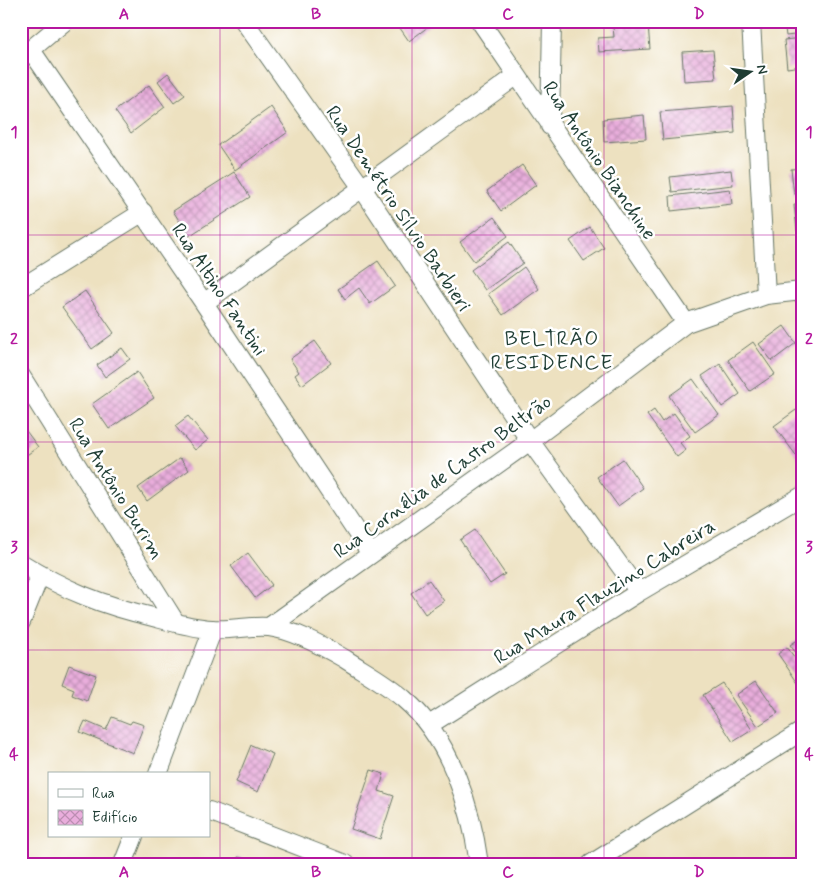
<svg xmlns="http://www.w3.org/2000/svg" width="823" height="885" font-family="Mynerve,sans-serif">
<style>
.building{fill:url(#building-cross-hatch)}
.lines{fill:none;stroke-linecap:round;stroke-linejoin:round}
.minor-casing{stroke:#677665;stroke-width:20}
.minor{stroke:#fff;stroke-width:18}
.grid{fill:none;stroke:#b5179e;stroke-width:1;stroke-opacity:0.55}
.labels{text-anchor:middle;stroke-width:5;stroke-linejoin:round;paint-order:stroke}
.street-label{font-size:20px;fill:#1f3d34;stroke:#fff}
.neighbourhood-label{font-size:21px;letter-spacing:1px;fill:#1f3d34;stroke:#fff}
.neatline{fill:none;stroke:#b5179e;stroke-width:2}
.grid-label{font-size:16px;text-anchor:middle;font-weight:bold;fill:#b5179e}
</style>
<defs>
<pattern id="building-cross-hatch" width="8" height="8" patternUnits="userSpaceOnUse" patternTransform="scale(1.25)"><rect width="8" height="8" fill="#e9addc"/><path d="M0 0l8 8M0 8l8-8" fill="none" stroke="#bc8eb3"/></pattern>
</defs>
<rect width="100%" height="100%" fill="#fff"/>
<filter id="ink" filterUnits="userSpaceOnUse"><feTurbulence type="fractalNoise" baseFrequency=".02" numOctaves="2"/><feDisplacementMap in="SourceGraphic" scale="10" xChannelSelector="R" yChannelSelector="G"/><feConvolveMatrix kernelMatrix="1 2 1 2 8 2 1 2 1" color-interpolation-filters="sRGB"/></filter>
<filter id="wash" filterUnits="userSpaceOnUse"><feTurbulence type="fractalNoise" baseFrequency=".0096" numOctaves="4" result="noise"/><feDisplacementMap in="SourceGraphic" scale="20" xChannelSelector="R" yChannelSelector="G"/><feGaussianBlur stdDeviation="1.12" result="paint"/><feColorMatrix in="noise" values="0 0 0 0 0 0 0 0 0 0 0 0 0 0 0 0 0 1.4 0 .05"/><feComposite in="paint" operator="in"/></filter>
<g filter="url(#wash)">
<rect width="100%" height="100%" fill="#ede1c0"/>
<g id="blocks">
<path class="building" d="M395,21H436L409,41Z
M784,21H802V34L786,36Z
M648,24L650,49L599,52L598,38L614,37L613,27Z
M802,38V66L787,68L784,40Z
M713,50L716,79L684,81L682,52Z
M168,73L185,95L174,103L158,81Z
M149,85L165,107L131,133L115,111Z
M733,106L735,133L663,140L660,112Z
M271,107L288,132L235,170L218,145Z
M644,115L646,139L604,142L603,119Z
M522,165L536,185L501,211L487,191Z
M802,168V193L794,194L791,169Z
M731,170L733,185L672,192L670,177Z
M234,172L250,197L189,236L173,211Z
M730,189L732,204L671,211L670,196Z
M802,204V230L797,231L794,205Z
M494,217L508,236L474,261L460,242Z
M590,227L604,248L584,261L570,241Z
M509,242L523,263L485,290L471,270Z
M378,261L395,286L370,304L359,288L345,299L338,289Z
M524,267L539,289L503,315L488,294Z
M85,291L114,333L92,349L62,307Z
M784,326L796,343L772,361L759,344Z
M315,341L331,363L302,385L295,375L299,372L290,359Z
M753,342L775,374L750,391L728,360Z
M122,348L130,359L105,377L97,365Z
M720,364L740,394L722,407L702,376Z
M137,372L154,398L109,429L92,404Z
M693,379L719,415L695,432L669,396Z
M654,410L662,422L674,413L690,436L680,443L686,450L677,457L647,415Z
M796,410L802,417V463L774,426Z
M188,416L208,440L195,450L175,426Z
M21,424L38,447L21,459Z
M180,458L189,470L147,501L138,488Z
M623,459L643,488L618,506L597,477Z
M475,530L505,574L490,584L460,540Z
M248,553L272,585L255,598L231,566Z
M429,580L444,601L425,614L411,593Z
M802,637V661L790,645Z
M787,647L802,668V689L778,654Z
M69,665L96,675L87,701L72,695L74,689L62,684Z
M756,681L778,713L758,726L736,695Z
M722,683L752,730L733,742L703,695Z
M112,717L130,724L132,721L144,725L133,753L80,732L85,721L106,730Z
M251,745L273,754L258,792L236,782Z
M371,770L384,774L379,791L394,796L380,839L351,829Z
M238,857L259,863L258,864H236Z"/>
</g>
</g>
<g filter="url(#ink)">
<use href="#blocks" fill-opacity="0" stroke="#677665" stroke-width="1"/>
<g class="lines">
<defs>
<path id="minor" d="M244,21L362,188L530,441L639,592
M480,21L686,323
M751,21L766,295
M31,50L204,303L371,554
M23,56L65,21
M550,126L552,21
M21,288L143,212
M204,303L516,76
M21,376L176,623
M21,563C66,591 102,605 153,617C172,622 192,628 212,629C231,631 250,625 269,627C294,630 323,646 345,659C365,672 386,683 404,699C450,738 471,806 479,864
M21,622L40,575
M269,627L530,441L686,323L766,295L802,291
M429,725L639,592L802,496
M158,774L213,629
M209,811L345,864
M123,864L134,836
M591,864L802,731"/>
</defs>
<use href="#minor" class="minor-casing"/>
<use href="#minor" class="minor"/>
</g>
</g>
<path class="grid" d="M220,21V864M412,21V864M604,21V864M21,235H802M21,442H802M21,650H802"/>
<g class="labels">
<g class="street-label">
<text transform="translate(600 160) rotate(56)" y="7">Rua Antônio Bianchine</text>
<text transform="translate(399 208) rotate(56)" y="7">Rua Demétrio Sílvio Barbieri</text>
<text transform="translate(220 289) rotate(56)" y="7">Rua Altino Fantini</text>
<text transform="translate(442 476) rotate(-36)" y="7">Rua Cornélia de Castro Beltrão</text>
<text transform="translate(117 488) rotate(58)" y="7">Rua Antônio Burim</text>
<text transform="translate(604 591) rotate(-32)" y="7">Rua Maura Flauzino Cabreira</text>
</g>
<g class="neighbourhood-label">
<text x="552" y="345">BELTRÃO<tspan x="552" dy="24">RESIDENCE</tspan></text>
</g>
</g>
<rect width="823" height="885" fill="none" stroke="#fff" stroke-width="55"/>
<rect x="48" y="772" width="162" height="65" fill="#ffffff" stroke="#a5b1ae"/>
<rect x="58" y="789" width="25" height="8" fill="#ffffff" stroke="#a5b1ae"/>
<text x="92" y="798" font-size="15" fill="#1f3d34">Rua</text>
<rect x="58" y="810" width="25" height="15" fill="url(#building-cross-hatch)" stroke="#a5b1ae"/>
<text x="92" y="822" font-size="15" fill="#1f3d34">Edifício</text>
<g transform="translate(750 72) rotate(77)" stroke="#ffffff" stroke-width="4" paint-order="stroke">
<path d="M0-4L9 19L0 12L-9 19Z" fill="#1f3d34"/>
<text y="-8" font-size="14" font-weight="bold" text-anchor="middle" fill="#1f3d34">N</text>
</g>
<rect x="28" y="28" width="768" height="830" class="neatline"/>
<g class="grid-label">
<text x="124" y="19">A</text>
<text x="316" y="19">B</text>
<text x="508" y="19">C</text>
<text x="699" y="19">D</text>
<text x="14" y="137">1</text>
<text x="809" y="137">1</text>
<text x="14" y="344">2</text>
<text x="809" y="344">2</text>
<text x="14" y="552">3</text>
<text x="809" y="552">3</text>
<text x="14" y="759">4</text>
<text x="809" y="759">4</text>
<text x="124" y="877">A</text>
<text x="316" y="877">B</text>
<text x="508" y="877">C</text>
<text x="699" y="877">D</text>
</g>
</svg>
